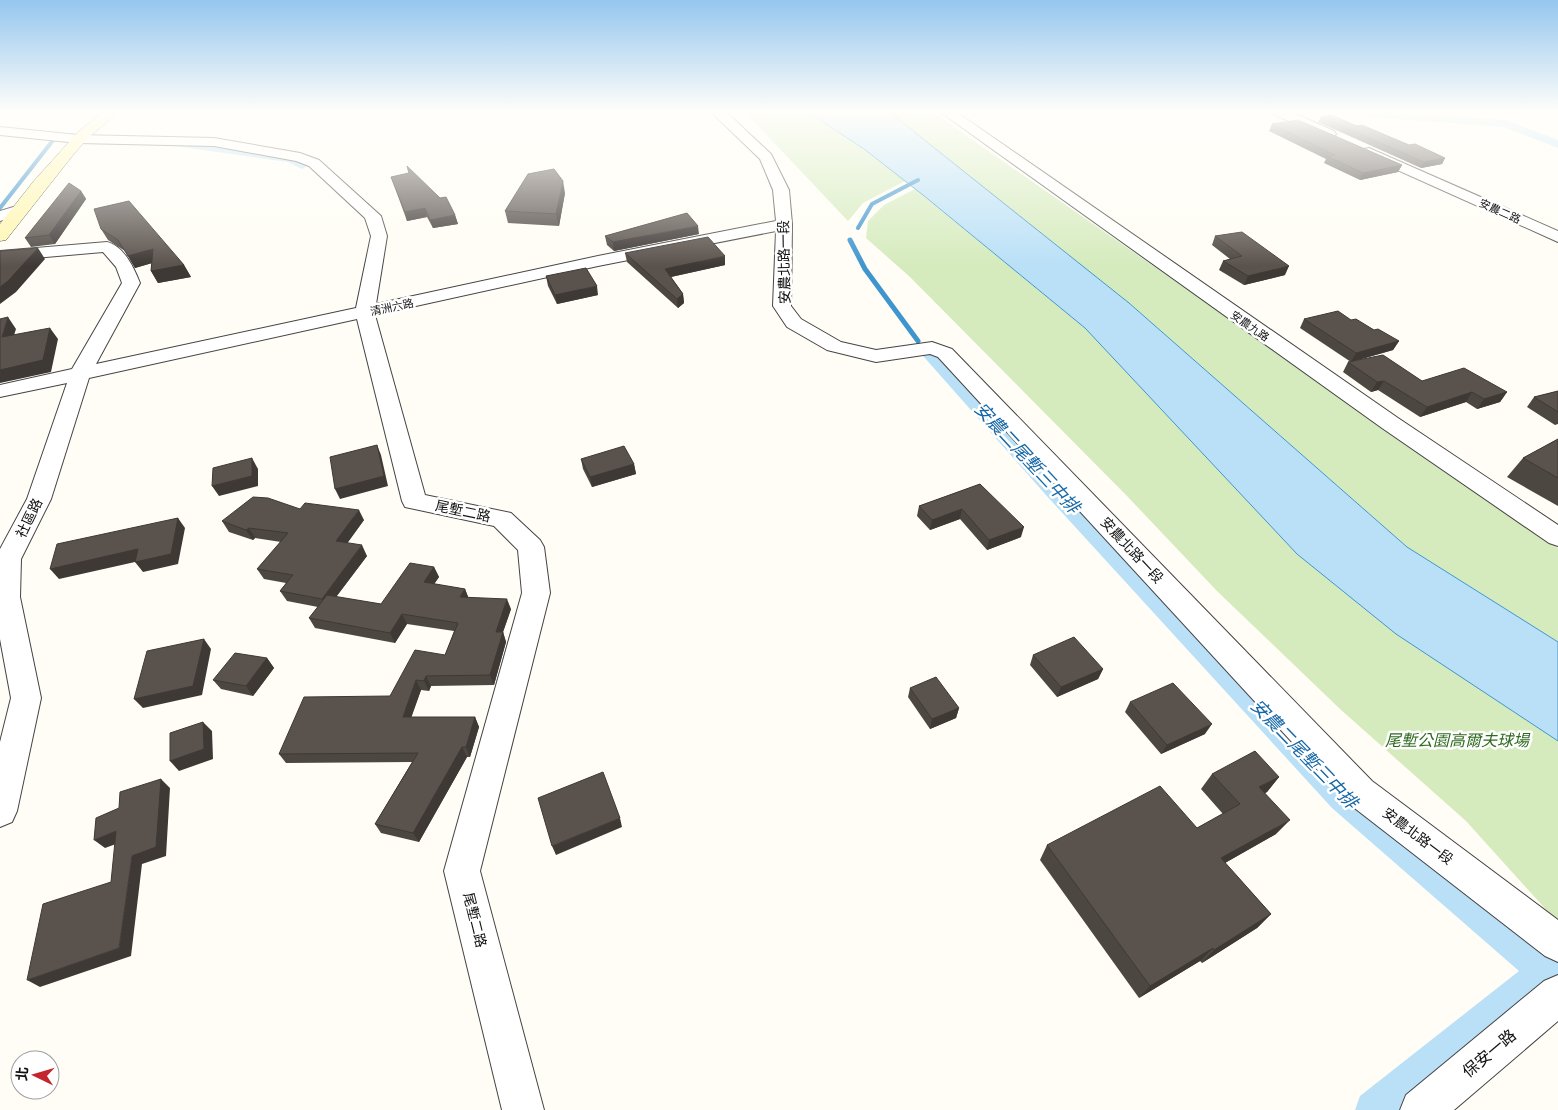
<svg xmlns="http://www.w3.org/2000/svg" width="1558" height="1110" font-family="'PT Serif','Noto Sans TC',serif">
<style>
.green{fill:#d5ebbd}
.water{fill:#b9e0f7;stroke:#3f96cf}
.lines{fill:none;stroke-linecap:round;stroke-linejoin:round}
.stream-far1{stroke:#3f96cf;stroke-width:4}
.stream{stroke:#3f96cf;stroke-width:5}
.canal{fill:#b9e0f7;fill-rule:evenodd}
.minor-casing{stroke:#444;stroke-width:2}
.secondary-casing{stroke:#333;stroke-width:1}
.minor{fill:#fff;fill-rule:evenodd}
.secondary{fill:#fff6b0;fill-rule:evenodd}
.wall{fill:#4d4742}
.shaded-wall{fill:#3f3936}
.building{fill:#5a524d;stroke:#3f3936}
.labels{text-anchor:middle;stroke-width:5;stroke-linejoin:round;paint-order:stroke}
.far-street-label{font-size:11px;fill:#111;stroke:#fff}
.street-label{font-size:14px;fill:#111;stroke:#fff}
.near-park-label{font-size:16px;font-style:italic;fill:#2f6b1f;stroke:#fff}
.near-street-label{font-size:16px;fill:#111;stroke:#fff}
.near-water-label{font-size:18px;font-style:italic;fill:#1768a6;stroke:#fff}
</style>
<rect width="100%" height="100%" fill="#fffdf5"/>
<path class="green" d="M744,111H806L866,151L905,181L863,203L848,221Z
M888,111H931L1558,548V642L1407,547L1129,303Z
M915,189L1085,328L1558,741V926L1541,904L1466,821L1340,709L1217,591L1127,496L910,277L866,238L868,221L884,205Z"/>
<path class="water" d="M806,111H888L1129,303L1407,547L1558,642V741L1396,634L1297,554L1085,328L923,195L864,149Z"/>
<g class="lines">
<path class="stream-far1" d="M0,208L54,139
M858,228L872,204L918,180"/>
<path class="stream" d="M850,240L865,269L918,341"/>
<path class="canal" d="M1337,111H1388L1506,120L1558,140V148L1504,127L1343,115Z
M172,138L292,155L309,165L302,169L288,162L168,145L166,142Z
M930,348L936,349L1062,485L1354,788L1558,959V985L1404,1110H1355L1360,1096L1519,971L1332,808L1046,495L924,357L921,353L924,349Z"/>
<defs>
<path id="minor" d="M710,111H725L771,154L789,190L792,224L791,306L801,319L841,342L876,350L932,342L952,349L1372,781L1558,920V962L1545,956L1348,803L938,357L930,354L876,362L827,350L787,327L773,306L776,231L598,266L375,315L425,495L511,513L540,540L544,547L550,593L480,871L544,1110H502L444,871L522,593L518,550L494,526L405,507L402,501L357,319L89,378L51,499L21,559L20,597L41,698L17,811L12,822L0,827V742L11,698L0,639V549L27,499L67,383L0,397V385L72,369L122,283L116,267L103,252L0,261V251L107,242C124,246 134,268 140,283L96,364L356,308L371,236L365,218L309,166L296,161L214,146L78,143L0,135V127L78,135L214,138L300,153L319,160L381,216L387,236L376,304L598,256L776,221L773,190L760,159Z
M939,111H955L1398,418L1558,525V546L1549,543L1382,428Z
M1271,111H1289L1334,131L1336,134L1334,137H1324L1273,114Z
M1369,148L1558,231V242L1364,155L1362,152L1364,149Z
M20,205L26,207L28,210L26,213L0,221V211Z
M1558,975V1021L1454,1110H1400L1406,1095L1544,981Z"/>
<path id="secondary" d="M104,111H120L87,139L73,155L6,240L0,241V224L33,182L77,133Z"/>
</defs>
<use href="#minor" class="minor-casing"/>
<use href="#secondary" class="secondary-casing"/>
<use href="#minor" class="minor"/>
<use href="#secondary" class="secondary"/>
</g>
<path class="wall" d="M1321,117L1357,126L1445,158L1442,164L1421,168L1318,122Z
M1272,124L1402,165L1398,172L1360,180L1324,163L1326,159L1269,131Z
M391,177L455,215L458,224L433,228L427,217L407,221Z
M81,191L86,199L55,244L31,247L25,238Z
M565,193L559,226L508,223L505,211Z
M101,229L184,265L191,277L158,283L151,271L152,263L135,268L125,251L108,240Z
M699,234L614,251L607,245L605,236Z
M1215,236L1285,275L1244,285L1219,270L1223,261L1230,259L1212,245Z
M625,253L725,265L671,277L683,294L684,303L678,308L627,262Z
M546,276L598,295L557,304L548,286Z
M1304,319L1351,320L1399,341L1393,350L1351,362L1300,328Z
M1348,362L1422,381L1507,392L1500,402L1477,409L1466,402L1420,417L1378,390L1371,392L1343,372Z
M1558,391V424L1555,425L1527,407L1534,397Z
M1558,439V506L1507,477L1523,458Z
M581,459L634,464L636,474L592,487L583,469Z
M980,484L1021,537L987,550L960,519L930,530L917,516L919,506Z
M300,509L364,520L347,543L367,556L336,597L381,604L434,567L439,577L434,584L465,589L468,597L511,609L503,632L506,642L494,685L431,686L429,691L421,690L411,717H475L479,727L470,757H467L419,842L381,833L375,824L412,762L286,763L279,754L390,696L445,655L454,631L407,624L395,643L315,628L309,618L318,607L287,601L280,591L286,583L264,579L257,569L281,542L255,538L253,540L229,532L222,521Z
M1033,655L1103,669L1098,679L1057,697L1030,665Z
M267,658L274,668L253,696L221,689L213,680Z
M910,688L959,708L956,718L930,729L908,697Z
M1130,702L1205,734L1161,754L1125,712Z
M1212,774L1279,777L1267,792L1265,793L1276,834L1225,863L1271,914L1257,928L1202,963L1200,961L1139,998L1040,860L1047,845L1197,828L1223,814L1201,789Z"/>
<path class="shaded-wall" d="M1445,158L1442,164L1421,168L1424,162Z
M1402,165L1398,172L1360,180L1363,173Z
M563,181L565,193L559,226L556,214Z
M81,191L86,199L55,244L49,235Z
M425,208L427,217L407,221L405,212Z
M455,215L458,224L433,228L430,220Z
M698,226L699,234L614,251L613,242Z
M38,248L45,259L16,292L0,304V287Z
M153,249L159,261L135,268L128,256Z
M725,256V265L666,278L665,269Z
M184,265L191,277L158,283L151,271Z
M1289,266L1285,275L1244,285L1248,276Z
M597,286L598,295L557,304L555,295Z
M683,294L684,303L678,308L677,299Z
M8,317L16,329L10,348L2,337Z
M50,328L58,339L51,372L0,383V370Z
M1399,341L1393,350L1351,362L1356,353Z
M1384,381L1378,390L1371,392L1377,382Z
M1472,392L1466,402L1420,417L1427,407Z
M1507,392L1500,402L1477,409L1484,399Z
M377,445L381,455L388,486L340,499L335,489Z
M252,458L258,469V486L219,496L212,486Z
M634,464L636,474L592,487L590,477Z
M962,509L960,519L930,530L932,520Z
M359,510L364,520L341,552L336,541Z
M178,518L185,528L178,564L143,572L135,562L59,579L50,569Z
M1024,527L1021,537L987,550L989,540Z
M249,528L255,538L253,540L246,530Z
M362,545L367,556L327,609L322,599Z
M434,567L439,577L428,593L424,582Z
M465,589L469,599L460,597Z
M507,599L511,609L503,632L506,642L494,685L490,675L496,632Z
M402,614L407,624L395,643L390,633Z
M204,639L211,649L202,695L143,708L134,699Z
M267,658L274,668L253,696L246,686Z
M1103,669L1098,679L1057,697L1061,687Z
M426,676L431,686L429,691L424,681Z
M416,680L421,690L408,727L403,717Z
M959,708L956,718L930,729L932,719Z
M475,717L479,727L470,757L466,747Z
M203,722L212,731L213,759L179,771L170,761Z
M1212,724L1205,734L1161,754L1167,745Z
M462,747L467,757L419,842L413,833Z
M1279,777L1267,792L1247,802L1259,787Z
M161,779L170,788L166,856L142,864L131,956L40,987L27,980L119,948L132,856Z
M620,818L622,827L556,855L552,846Z
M1290,820L1276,834L1209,872L1221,858Z
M116,831L127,840L105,848L94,840Z
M1271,914L1257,928L1202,963L1214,950Z
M1213,948L1200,961L1139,998L1150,986Z"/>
<path class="building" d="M1331,115L1357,126L1362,125L1409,145L1415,144L1445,158L1424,162L1321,117Z
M1298,120L1402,165L1363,173L1327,156L1335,155L1272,124Z
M407,166L440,198L446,197L455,215L430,220L425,208L405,212L391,177L409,173Z
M554,169L563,181L556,214L505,211L528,174Z
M69,183L81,191L49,235L25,238Z
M129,201L184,265L151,271L153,249L128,256L118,240L101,229L94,209Z
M687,213L698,226L613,242L605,236Z
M1242,232L1289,266L1248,276L1223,261L1242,256L1215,236Z
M708,237L725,256L665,269L683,294L677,299L625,253Z
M38,248L8,281L0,287V251Z
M586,268L597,286L555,295L546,276Z
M1338,311L1351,320L1356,319L1374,330L1378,329L1399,341L1356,353L1304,319Z
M8,317L2,337L50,328L43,360L0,370V319Z
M1383,355L1422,381L1464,368L1507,392L1484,399L1472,392L1427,407L1384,381L1377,382L1348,362Z
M1558,391V412L1534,397Z
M1558,439V478L1523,458Z
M377,445L384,476L335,489L330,457Z
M624,446L634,464L590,477L581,459Z
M252,458V476L212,486L213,468Z
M980,484L1024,527L989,540L962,509L932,520L919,506Z
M253,497L268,498L300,509L305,503L359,510L336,541L362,545L322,599L280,591L293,575L257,569L288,533L249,528L246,530L222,521Z
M178,518L171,554L135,562L138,549L50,569L57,544Z
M410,563L434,567L424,582L465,589L460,597L507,599L496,632H503L490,675L426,676L424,681L416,680L403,717H475L466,747H462L413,833L375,824L418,753L279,754L304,697L390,696L415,650L445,655L458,623L402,614L390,633L309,618L327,595L381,604Z
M1074,637L1103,669L1061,687L1033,655Z
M204,639L193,686L134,699L147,651Z
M235,653L267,658L246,686L213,680Z
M936,677L959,708L932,719L910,688Z
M1173,683L1212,724L1167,745L1130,702Z
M203,722L204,749L170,761V733Z
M1255,751L1279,777L1259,787L1290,820L1221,858L1271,914L1214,950L1213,948L1150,986L1047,845L1160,786L1197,828L1240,804L1212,774Z
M603,772L620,818L552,846L538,798Z
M161,779L156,847L132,856L119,948L27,980L43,904L111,882L116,831L94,840L96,818L119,808L120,792Z"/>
<linearGradient id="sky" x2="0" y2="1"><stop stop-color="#95c6ee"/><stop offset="0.42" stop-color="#fffefa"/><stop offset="1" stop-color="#fffefa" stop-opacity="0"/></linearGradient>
<rect width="1558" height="266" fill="url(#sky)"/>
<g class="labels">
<g class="far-street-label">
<text transform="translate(1500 211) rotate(24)" y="4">安農二路</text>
<text transform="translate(392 307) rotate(-12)" y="4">清洲六路</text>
<text transform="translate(1250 326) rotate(35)" y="4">安農九路</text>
</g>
<g class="street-label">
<text transform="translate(784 262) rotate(-91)" y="5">安農北路一段</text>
<text transform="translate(463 511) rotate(12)" y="5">尾塹二路</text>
<text transform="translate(29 518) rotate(-64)" y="5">社區路</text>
<text transform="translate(1132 550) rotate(47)" y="5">安農北路一段</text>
<text transform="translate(1418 836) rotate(37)" y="5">安農北路一段</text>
<text transform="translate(475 920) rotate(76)" y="5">尾塹二路</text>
</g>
<g class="near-park-label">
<text x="1457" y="746">尾塹公園高爾夫球場</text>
</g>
<g class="near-street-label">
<text transform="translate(1489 1053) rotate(-40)" y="6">保安一路</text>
</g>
<g class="near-water-label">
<text transform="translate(1027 458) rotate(47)" y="6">安農二尾塹三中排</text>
<text transform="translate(1304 754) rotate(46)" y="6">安農二尾塹三中排</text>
</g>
</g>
<g transform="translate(35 1075) rotate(275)"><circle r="24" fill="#ffffff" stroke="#a0a0a0"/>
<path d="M0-4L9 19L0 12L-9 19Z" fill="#c4262e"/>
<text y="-8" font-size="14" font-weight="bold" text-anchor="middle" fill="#111111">北</text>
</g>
</svg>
